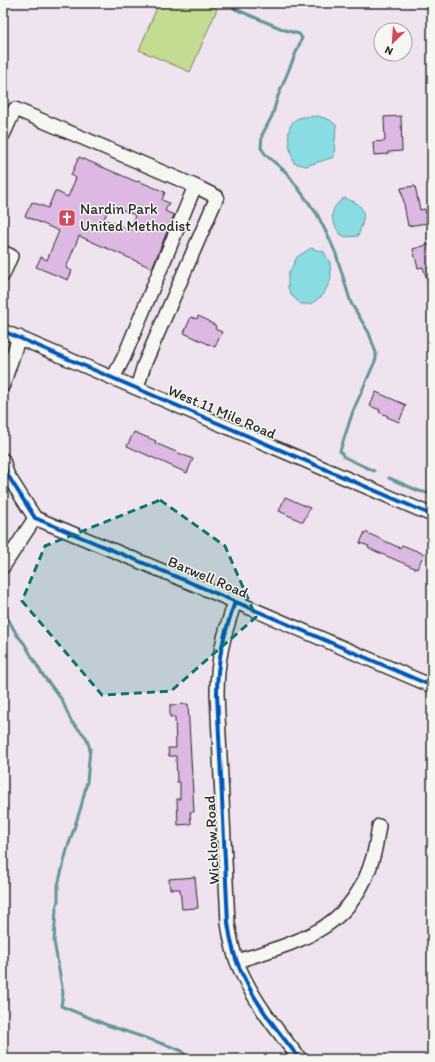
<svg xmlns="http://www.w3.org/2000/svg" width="435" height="1062" font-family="Itim,sans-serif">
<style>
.green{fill:#c4dc92;stroke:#78845e}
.water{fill:#8adce3;stroke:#649599}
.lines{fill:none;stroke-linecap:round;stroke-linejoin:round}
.stream{stroke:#649599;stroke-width:3}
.building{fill:#dcb8e3;stroke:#2b2b2b;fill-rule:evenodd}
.minor-casing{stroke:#2b2b2b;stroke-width:16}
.minor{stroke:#f6f6f2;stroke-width:13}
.cycleway-casing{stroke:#f6f6f2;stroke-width:6}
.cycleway{stroke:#0057b8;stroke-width:4}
.marked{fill:#0f766e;fill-opacity:0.2;stroke:#0f766e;stroke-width:3;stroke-dasharray:8 5;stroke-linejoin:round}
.labels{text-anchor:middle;stroke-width:3;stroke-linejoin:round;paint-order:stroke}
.poi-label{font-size:15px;fill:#2b2b2b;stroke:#f6f6f2;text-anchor:start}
.street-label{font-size:15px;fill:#2b2b2b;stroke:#f6f6f2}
</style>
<rect width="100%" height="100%" fill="#eee3ee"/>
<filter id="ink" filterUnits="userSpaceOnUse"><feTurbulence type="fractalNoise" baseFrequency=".025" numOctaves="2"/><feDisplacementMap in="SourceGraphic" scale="8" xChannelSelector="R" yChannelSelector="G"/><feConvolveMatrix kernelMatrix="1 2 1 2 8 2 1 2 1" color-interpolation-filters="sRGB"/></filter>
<g filter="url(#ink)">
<path class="green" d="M159,3H204L217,9L190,72L139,50Z"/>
<path class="water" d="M318,116L330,120L336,125L334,157L306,166L294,163C290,150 282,124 299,118C304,116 313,117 318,116Z
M344,198C368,205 366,215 358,236L346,237L340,234C330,219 328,210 344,198Z
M311,248L324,252L330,263L331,279L323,295L311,304H301L292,296L288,288V275L297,257Z"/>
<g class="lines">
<path class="stream" d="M233,3L232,5L235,9L285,30L299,34L302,38L278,96L272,116L262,135L261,148L266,155L287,173L317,214L330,240L336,254L351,303L369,333L376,353V359L353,411L340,451L344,457L374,471
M389,478L419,491L432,494
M3,610L17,635L24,643L42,674L62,700L71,721L86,737L90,749L87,782L81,807L67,850L58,885V901L56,908L54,941L63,993L61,1006L107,1025L175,1048L182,1051L188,1059"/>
</g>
<path class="building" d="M401,116L402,151L388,152V154L374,155L373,142L385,141L384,117Z
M79,157L137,182L138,181L165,192L162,200L169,203L165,211L174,215L152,268L79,236L66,268L72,271L68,280L36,267L41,257L47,260L59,231L25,216L32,202L48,208L55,191L68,197L76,178L71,175ZM110,205L135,215L130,230L104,219Z
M415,186L420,210L425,209L427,223L408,226L401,188Z
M430,244L432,251V288L430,289L423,267L418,268L413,249Z
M198,316L209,321V322L216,326L215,329L222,332L215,347L184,333L191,317L197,319Z
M376,392L406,405L399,422L387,417L388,416L379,412L380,410L370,406Z
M134,432L156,441L155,443L193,459L187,473L127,446Z
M285,497L310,508L303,522L279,511Z
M365,532L400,548L402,545L424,554L417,569L368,548L369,546L360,543Z
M188,704L194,812H190L191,824L178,825L177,799H180V782H177L176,756H169L168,748H176L175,717H170V705Z
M195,877L198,908L182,909L180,889H170L169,879Z"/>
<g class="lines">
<defs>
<path id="minor" d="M3,135L15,109L195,186L217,197L144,365L137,388
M3,252L11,256L3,275
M3,331L432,515
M113,378L124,357L195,186
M3,385L19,337
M3,460L7,474L35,518L201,587L432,686
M3,567L35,518
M235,602C224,634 217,659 217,694L228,923C230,936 232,949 237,962C251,998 276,1029 300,1059
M237,961C301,941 353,929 373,857C376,847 377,836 379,826"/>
</defs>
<use href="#minor" class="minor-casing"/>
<use href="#minor" class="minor"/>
<defs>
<path id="cycleway" d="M3,331L432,515
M3,460L7,474L35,518L201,587L432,686
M235,602C224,634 217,659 217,694L228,923C230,936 232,949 237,962C251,998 276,1029 300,1059"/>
</defs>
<use href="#cycleway" class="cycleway-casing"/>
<use href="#cycleway" class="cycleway"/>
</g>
</g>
<path class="marked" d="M160,500L225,546L256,617L171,691L102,695L22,601L45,546Z"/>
<defs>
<symbol id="church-square" viewBox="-11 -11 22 22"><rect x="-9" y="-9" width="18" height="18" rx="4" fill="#d1495b" stroke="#f6f6f2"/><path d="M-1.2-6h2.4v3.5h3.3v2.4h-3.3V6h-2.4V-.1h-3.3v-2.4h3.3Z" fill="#fff"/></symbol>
</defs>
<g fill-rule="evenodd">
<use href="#church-square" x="57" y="208" width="20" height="20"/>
</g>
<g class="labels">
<g class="poi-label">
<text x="80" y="214">Nardin Park<tspan x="80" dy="17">United Methodist</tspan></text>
</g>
<g class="street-label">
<text transform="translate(222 412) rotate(23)" y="5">West 11 Mile Road</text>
<text transform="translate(208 577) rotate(23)" y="5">Barwell Road</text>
<text transform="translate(212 840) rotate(-93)" y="5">Wicklow Road</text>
</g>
</g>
<rect width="435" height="1062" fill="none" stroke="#f6f6f2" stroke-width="16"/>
<rect x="8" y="8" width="419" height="1046" fill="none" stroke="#2b2b2b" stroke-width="1.5" filter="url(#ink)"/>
<g transform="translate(393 42) rotate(205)"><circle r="19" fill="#f6f6f2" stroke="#a5a5a2"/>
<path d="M0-3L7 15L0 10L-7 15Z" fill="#d1495b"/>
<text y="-6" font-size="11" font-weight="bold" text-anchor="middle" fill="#2b2b2b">N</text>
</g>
</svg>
